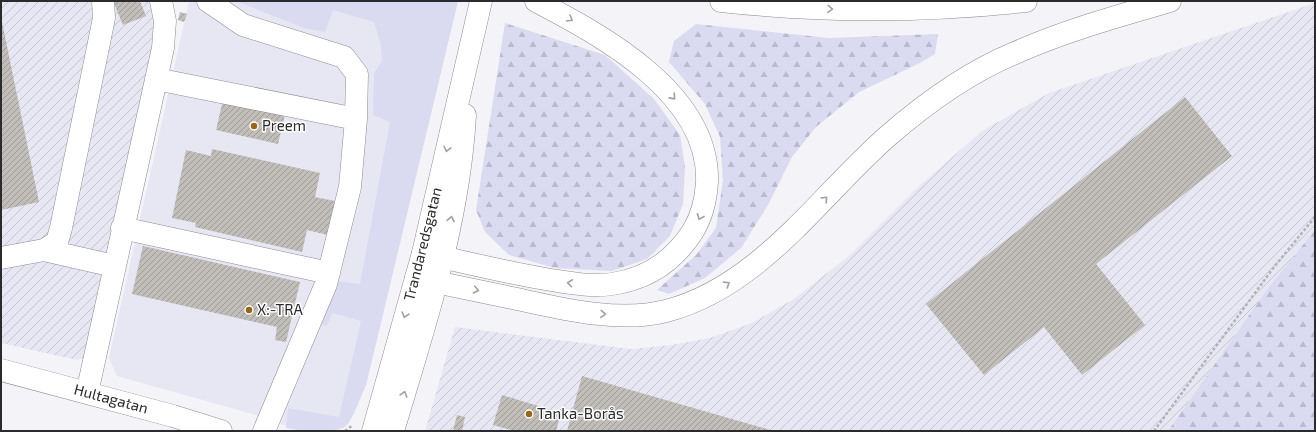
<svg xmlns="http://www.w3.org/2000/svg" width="1316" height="432" font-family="'Exo 2',sans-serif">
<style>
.built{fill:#e7e7f4}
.industrial{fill:url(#industrial-furrows)}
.grass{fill:#dadaf1}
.forest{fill:url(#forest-firs)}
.building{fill:url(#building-hatch)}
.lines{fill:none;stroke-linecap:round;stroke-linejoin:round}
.minor-casing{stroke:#8c8c91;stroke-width:23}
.highway-casing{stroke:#8c8c91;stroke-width:23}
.path{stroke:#b3b3b7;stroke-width:2.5;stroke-dasharray:3 2;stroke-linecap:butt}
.minor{stroke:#fff;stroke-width:22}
.highway{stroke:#fff;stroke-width:22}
.oneway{stroke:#a0a0a0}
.poi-dot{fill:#986619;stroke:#fff;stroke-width:1.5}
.labels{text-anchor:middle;stroke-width:3;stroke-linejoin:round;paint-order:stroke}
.poi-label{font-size:15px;fill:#2b2b2d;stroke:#fff;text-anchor:start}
.street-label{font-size:15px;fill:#2b2b2d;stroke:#fff}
</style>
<defs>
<pattern id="industrial-furrows" width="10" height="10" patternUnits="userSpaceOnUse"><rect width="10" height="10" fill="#e7e7f4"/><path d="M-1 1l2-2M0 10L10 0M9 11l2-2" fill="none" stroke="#c6c6d2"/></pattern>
<pattern id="forest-firs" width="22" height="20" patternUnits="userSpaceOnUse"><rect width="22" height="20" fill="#dadaf1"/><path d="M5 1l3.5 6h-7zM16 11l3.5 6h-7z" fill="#bbbbcf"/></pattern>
<pattern id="building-hatch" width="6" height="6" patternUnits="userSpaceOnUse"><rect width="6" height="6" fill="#c1bdb9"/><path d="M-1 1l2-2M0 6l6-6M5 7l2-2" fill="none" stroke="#9d9a97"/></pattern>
</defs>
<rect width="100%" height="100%" fill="#f3f3f8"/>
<path class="built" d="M189,1H458L366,385L350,420L345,427L336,431H300L256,415L117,376L109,358Z"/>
<path class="industrial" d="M1,1H149L159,23L89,356L77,360L1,343Z
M1315,3V230L1268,288L1168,431H425L455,327L631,349L671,345L710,338L752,323L794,299L850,255L917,188L982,131L1049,93Z"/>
<path class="grass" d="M236,1H458L366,385C361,396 353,420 345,427C334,432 299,431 286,428L288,408L339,417L361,321L332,313L327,326L317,324L336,281L360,284L390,122L373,115L374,73L382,61L381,46L374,22L333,10L325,32L304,28Z"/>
<path class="forest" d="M505,23L605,55L654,99L680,135L685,167L683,204L670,236L647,259L612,271L555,268L509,255L485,232L476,210Z
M696,24L829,38L938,34L935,54L916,65L859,92L816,127L792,157L768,205L741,248L705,278L669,294L657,290L696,255L716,228L723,180L720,137L705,104L669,62L674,41Z
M1315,230V431H1168L1268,288Z"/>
<path class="building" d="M113,1H140L146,16L123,25Z
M180,12L187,14L184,22L178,20Z
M1,17L39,202L1,210Z
M1185,97L1232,156L1096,264L1145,325L1082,375L1044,327L984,375L926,304Z
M223,100L285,114L278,144L216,130Z
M212,149L320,173L315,197L335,201L328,235L307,230L302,252L195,227L196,223L172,218L186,150L211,156Z
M143,246L300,282L286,342L275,340L277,327L132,294Z
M582,376L774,431H567Z
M502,395L561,413L556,431H515L493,425Z
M457,415L465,417L462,431H453Z"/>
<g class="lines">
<defs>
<path id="minor" d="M208,1L243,25L344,57L357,74L356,119L350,187L326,284L264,431
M156,79L356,119
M122,228L329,273
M44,250L114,266
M1,258L44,250L57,242L61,228L104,18L103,1
M1,370L173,416L221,431
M87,393L163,48L165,21L161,1
M373,431L423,253L481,1
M393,431C424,327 459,224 465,115"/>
<path id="highway" d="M721,1C822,12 925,12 1026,1
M423,253C465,262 508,273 551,280C570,283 592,287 612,284C647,279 674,261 693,231C702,216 706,200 707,182C710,94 603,36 536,1
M416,278C450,285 483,292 517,299C562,309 620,323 666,311C760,287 820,195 889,135C926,103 969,72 1015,53C1064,31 1118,16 1170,1"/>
</defs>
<use href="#minor" class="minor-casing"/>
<use href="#highway" class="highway-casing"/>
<path class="path" d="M345,431L353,425
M1154,431L1274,267L1315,217"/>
<use href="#minor" class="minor"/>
<use href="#highway" class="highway"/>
</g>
<defs><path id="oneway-chevron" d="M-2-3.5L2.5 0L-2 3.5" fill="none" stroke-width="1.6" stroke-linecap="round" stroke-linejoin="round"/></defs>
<g class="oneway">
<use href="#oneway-chevron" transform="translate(830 9) rotate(3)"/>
<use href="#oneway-chevron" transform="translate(570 19) rotate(30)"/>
<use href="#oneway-chevron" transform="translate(673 97) rotate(48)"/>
<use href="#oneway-chevron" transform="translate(447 149) rotate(103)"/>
<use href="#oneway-chevron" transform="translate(825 199) rotate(-46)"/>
<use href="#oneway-chevron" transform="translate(700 217) rotate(112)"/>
<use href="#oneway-chevron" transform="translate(451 219) rotate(-79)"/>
<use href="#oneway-chevron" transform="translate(570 283) rotate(-172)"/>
<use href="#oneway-chevron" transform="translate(727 284) rotate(-32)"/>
<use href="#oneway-chevron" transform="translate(476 290) rotate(12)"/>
<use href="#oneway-chevron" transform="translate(603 314) rotate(2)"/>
<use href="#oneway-chevron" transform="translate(405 315) rotate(106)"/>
<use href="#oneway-chevron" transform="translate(404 394) rotate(-73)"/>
</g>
<g class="poi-dot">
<circle cx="254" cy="126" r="4"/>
<circle cx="249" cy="310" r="4"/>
<circle cx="529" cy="414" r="4"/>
</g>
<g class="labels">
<g class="poi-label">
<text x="262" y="131">Preem</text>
<text x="257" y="315">X:-TRA</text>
<text x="537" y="419">Tanka-Borås</text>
</g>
<g class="street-label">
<text transform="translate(423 244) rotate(-76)" y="5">Trandaredsgatan</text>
<text transform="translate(111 399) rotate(15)" y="5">Hultagatan</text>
</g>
</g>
<rect width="1316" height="432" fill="none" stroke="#2b2b2d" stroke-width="4"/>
</svg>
